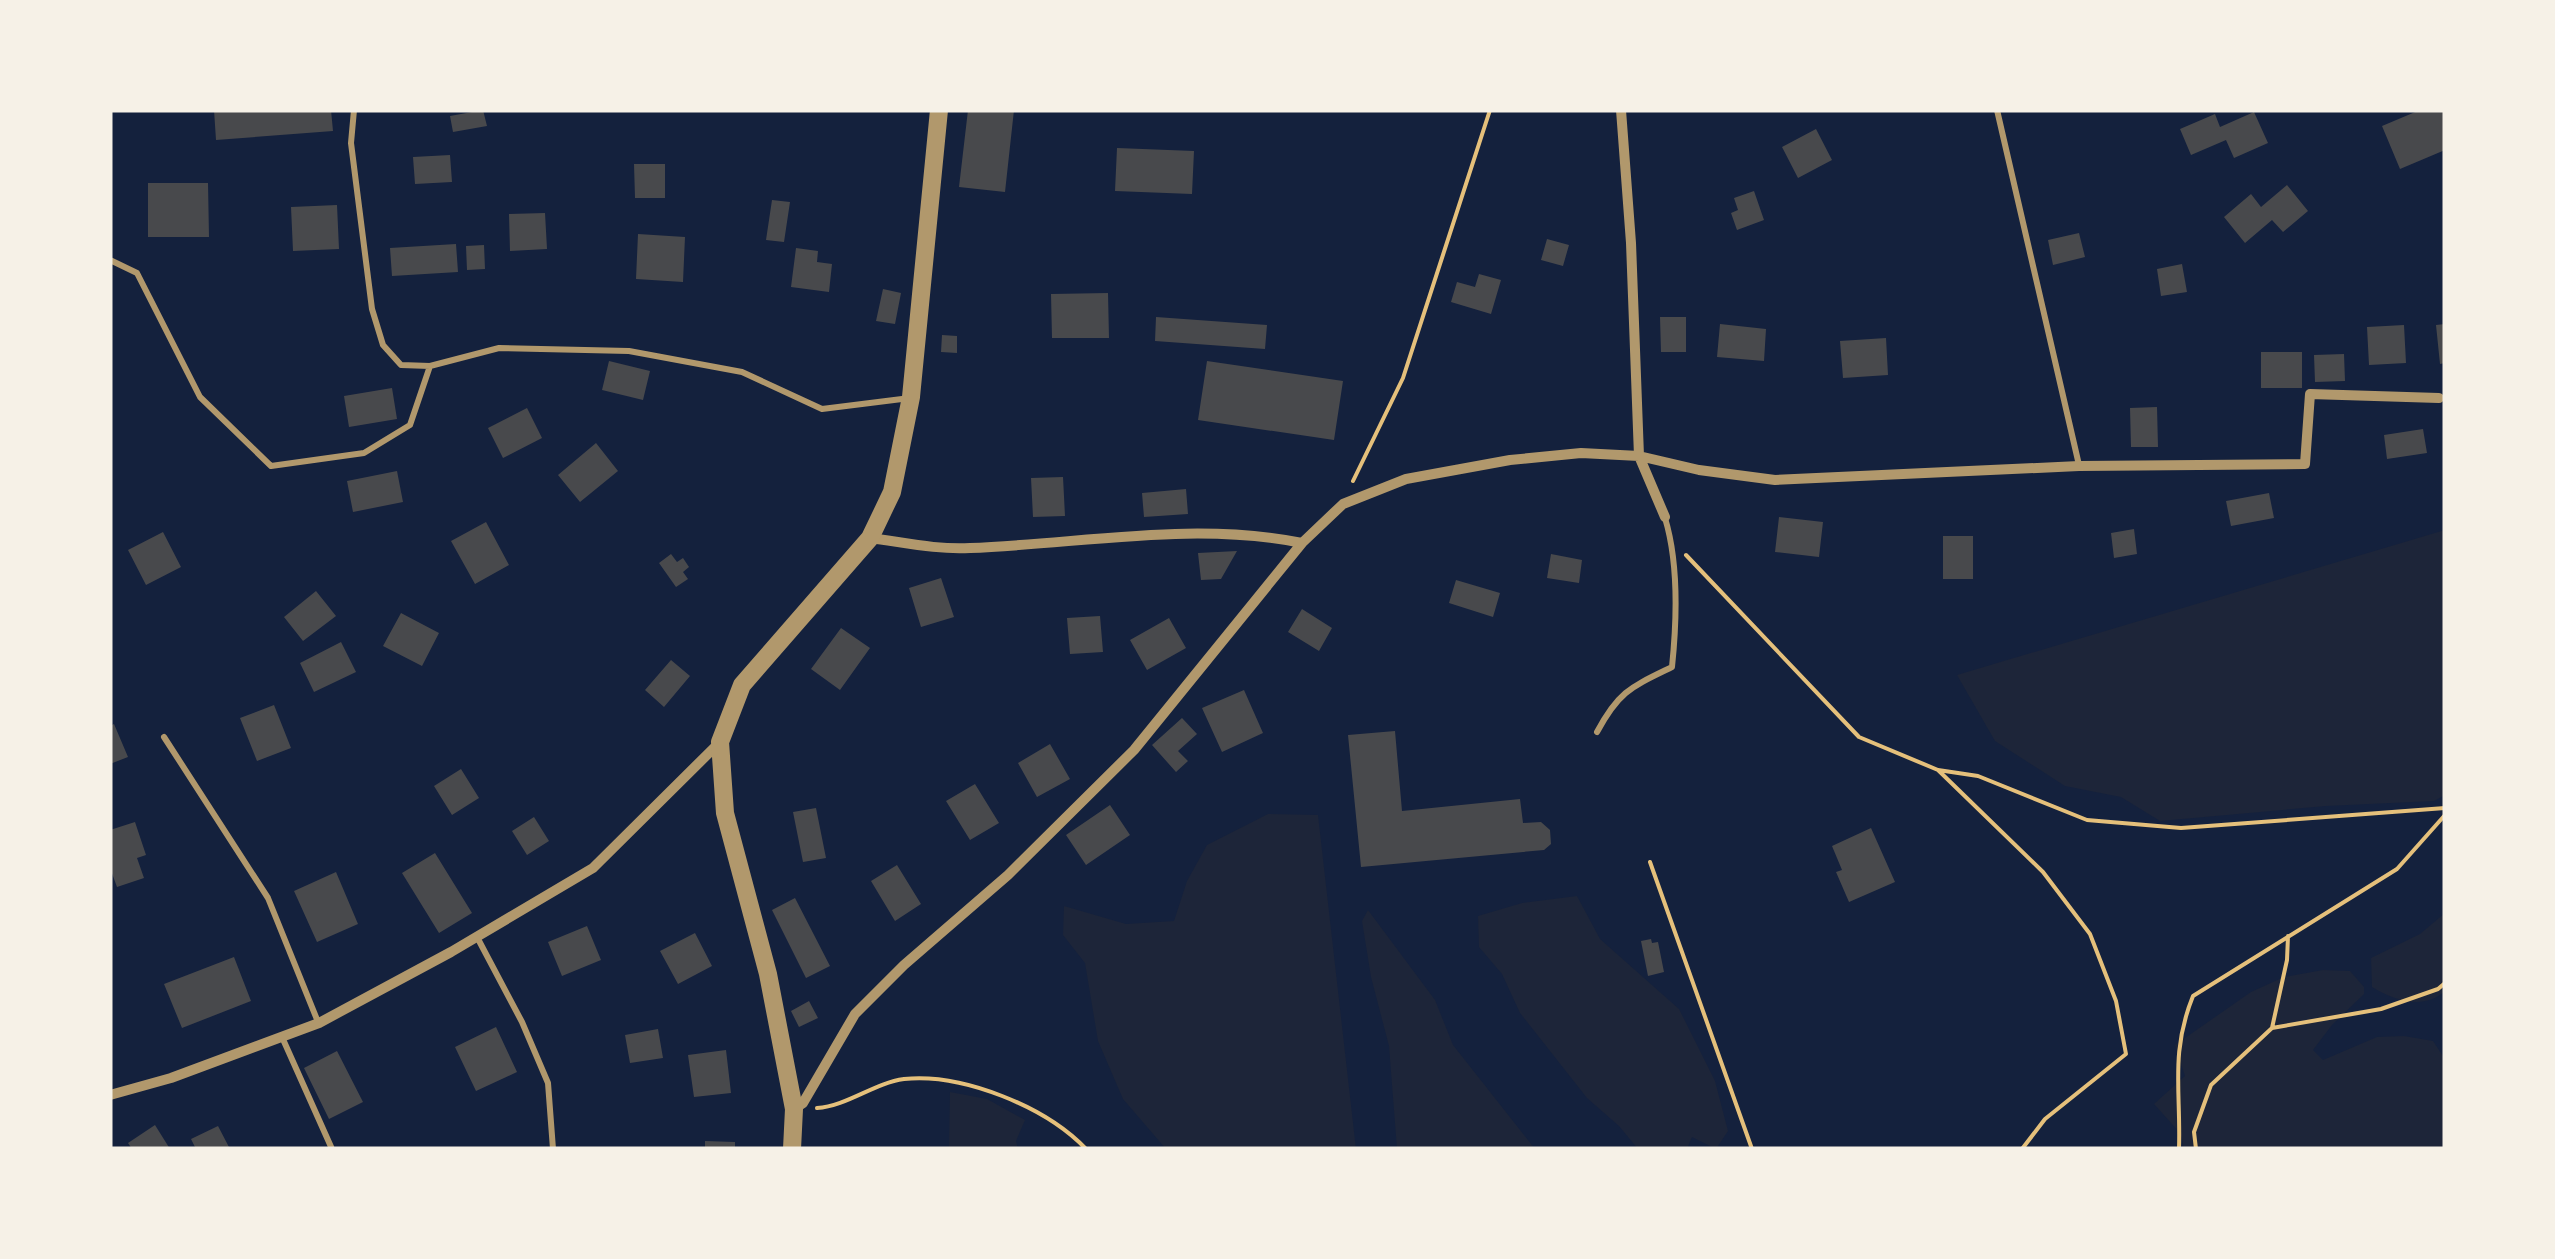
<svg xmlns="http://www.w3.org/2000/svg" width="2555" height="1259" font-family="Arial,sans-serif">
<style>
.green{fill:#1d2539}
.building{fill:#48494c}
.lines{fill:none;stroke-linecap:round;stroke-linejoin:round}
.path{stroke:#e5c07b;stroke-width:4}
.service{stroke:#b1986c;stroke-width:6}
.minor{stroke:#b1986c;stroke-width:10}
.tertiary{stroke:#b1986c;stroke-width:18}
</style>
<rect width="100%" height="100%" fill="#14213d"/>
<path class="green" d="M2445,530V795L2434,801L2326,806L2160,821L2121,797L2065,786L1995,741L1957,675Z
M1268,814L1318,815L1356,1149H1166L1123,1099L1098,1041L1085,963L1063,935L1064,906L1126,924L1174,921L1187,881L1207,845Z
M1577,896L1600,939L1679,1009L1715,1081L1728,1131L1716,1149L1692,1137L1687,1149H1638L1619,1126L1587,1098L1520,1013L1502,974L1479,947L1478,916L1522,903Z
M1368,910L1435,1000L1453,1045L1535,1149H1397L1389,1046L1371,977L1362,921Z
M2445,913V991C2423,1011 2394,1000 2372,987L2371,958L2420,934Z
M2323,970L2350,971L2364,987V994L2332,1025L2313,1050L2323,1060L2377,1037L2404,1036L2433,1041L2445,1059V1149H2184L2181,1134L2154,1104L2185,1076L2175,1045L2251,992L2284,977Z
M950,1092L987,1099L1025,1120L1016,1141L1018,1149H949Z"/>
<path class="building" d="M214,110H331L333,131L216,140Z
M483,110L487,126L453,132L450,116Z
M968,110H1014L1005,192L959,187Z
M2420,110H2445V150L2400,169L2382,126Z
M2254,112L2268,143L2234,158L2226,140L2191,155L2180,129L2215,114L2220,127Z
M1816,129L1832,160L1798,178L1782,147Z
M1117,148L1194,151L1192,194L1115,191Z
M450,155L452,182L415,184L413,157Z
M634,164H665V198H635Z
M148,183H208L209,237H148Z
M2287,185L2308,211L2283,232L2272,220L2245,243L2224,217L2251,194L2261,207Z
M1754,191L1764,220L1737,230L1731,213L1738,210L1734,198Z
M772,200L790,202L784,242L766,240Z
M337,205L339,249L293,251L291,207Z
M545,213L547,249L510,251L509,214Z
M2079,233L2085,257L2053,265L2048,240Z
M638,234L685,237L683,282L636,279Z
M1547,239L1569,245L1563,266L1541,260Z
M456,244L458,272L392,276L390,248Z
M484,245L485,269L467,270L466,246Z
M796,248L818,251L817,262L832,264L829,292L791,287Z
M2182,264L2187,292L2161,296L2157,269Z
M1479,274L1501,280L1491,314L1451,302L1457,282L1475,287Z
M883,289L901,293L895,324L876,321Z
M1108,293L1109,338H1052L1051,294Z
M1156,317L1267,325L1265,349L1155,341Z
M1660,317H1686V352H1661Z
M1720,324L1766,329L1764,361L1717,357Z
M2445,324V363L2440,364L2436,325Z
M2404,325L2406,363L2369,365L2367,327Z
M942,335L957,336V353L941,352Z
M1886,338L1888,375L1843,378L1840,341Z
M2261,352H2302V388H2261Z
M2344,354L2345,381L2315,382L2314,355Z
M609,361L650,371L643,400L602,390Z
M1207,361L1343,381L1334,440L1198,420Z
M392,388L397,419L349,427L344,396Z
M2157,407L2158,447H2131L2130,408Z
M527,408L542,438L503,458L488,428Z
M2423,429L2427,453L2387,459L2384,435Z
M596,443L618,471L580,502L558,475Z
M397,471L403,502L353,512L347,481Z
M1063,477L1065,516L1033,517L1031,478Z
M1186,489L1188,514L1144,517L1142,493Z
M2269,493L2274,518L2231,526L2226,501Z
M1779,517L1823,522L1819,557L1775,552Z
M486,522L509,565L475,584L451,541Z
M2134,529L2137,554L2114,558L2111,533Z
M163,532L181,567L146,585L128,550Z
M1943,536H1973V579H1943Z
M1237,551L1221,579L1201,580L1198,553Z
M671,554L677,562L683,558L689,567L683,572L688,579L676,587L659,563Z
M1551,554L1582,560L1579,583L1547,578Z
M941,578L954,617L921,627L909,588Z
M1456,580L1500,593L1493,617L1449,603Z
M316,591L336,616L303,641L284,617Z
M1302,609L1332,628L1319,651L1288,632Z
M401,613L439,633L422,666L383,646Z
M1100,616L1103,652L1070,654L1067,618Z
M1169,618L1186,648L1147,670L1130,640Z
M841,628L870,648L840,690L811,669Z
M341,642L356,672L314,692L300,663Z
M671,660L690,676L664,707L645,690Z
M1244,690L1263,733L1222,752L1202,708Z
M274,705L291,748L257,761L240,718Z
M1182,718L1197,734L1178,751L1188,761L1176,772L1152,745Z
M114,724L128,757L110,764V726Z
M1395,731L1402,811L1520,799L1523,823L1541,822L1550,830L1551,844L1544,850L1361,867L1348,735Z
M1050,744L1070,779L1037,797L1018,763Z
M461,769L479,798L452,815L434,786Z
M975,784L999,823L970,840L946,801Z
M1110,805L1130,835L1086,865L1066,835Z
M816,808L826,858L803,862L793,812Z
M534,817L549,841L527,855L512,831Z
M135,822L146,855L137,858L144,878L117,887L110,868V830Z
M1871,828L1895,882L1849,902L1836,872L1842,870L1832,846Z
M435,853L472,913L439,933L402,873Z
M897,865L921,904L895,921L871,881Z
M336,872L358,924L317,942L294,891Z
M795,898L830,966L806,978L772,910Z
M587,926L601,960L562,976L548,942Z
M695,933L712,966L678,984L660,951Z
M1651,939L1652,943L1658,942L1664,972L1648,976L1641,941Z
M234,957L251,1001L182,1028L164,984Z
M809,1001L818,1018L799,1027L791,1011Z
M496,1027L517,1072L476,1091L455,1047Z
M658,1029L663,1058L630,1063L625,1035Z
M726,1050L731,1093L694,1097L688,1055Z
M337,1051L363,1102L329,1119L304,1068Z
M155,1125L170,1149H132L128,1143Z
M218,1126L230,1149H196L191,1139Z
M705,1141L735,1142V1149H705Z"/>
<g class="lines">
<path class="path" d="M1353,481L1403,378L1490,110
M1686,555L1859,737L1938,770L1978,776L2087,820L2181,828L2445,808
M1938,770L2043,872L2090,934L2116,1001L2126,1054L2045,1119L2022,1149
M1650,862L1752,1149
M2272,1028L2381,1009L2438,989L2445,983
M817,1108C847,1106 874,1083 904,1079C963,1073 1046,1107 1086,1149
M2179,1149C2181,1091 2170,1053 2193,996L2397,869L2445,815
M2196,1149L2194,1132L2211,1085L2272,1028L2287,960L2288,936"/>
<path class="service" d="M354,110L351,143L372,309L383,345L401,365L430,366
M1997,110L2079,465
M110,260L137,273L200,397L271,466L364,453L410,425L430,366L499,348L629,351L742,372L822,409L910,398
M1597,732C1619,691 1631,687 1672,667C1677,619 1679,564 1665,518
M164,737L268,898L318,1022
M477,937L522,1022L548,1083L553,1149
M282,1037L332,1149"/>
<path class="minor" d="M1621,110L1631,243L1639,456L1665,517
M1302,543L1343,504L1406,479L1510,460L1581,453L1639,456L1699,470L1775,480L2079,466L2305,464L2310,394L2439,398
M110,1095L171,1078L319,1023L451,952L593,868L719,743
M794,1109L803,1103L855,1014L904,965L1008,875L1134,750L1302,543C1193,521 1080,544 970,548C937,550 902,542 870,538"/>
<path class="tertiary" d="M792,1149L794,1109L768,974L725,813L720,742L742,685L870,538L892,492L911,397L939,110"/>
</g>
<rect width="2555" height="1259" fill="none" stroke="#f6f1e7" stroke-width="225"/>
</svg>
